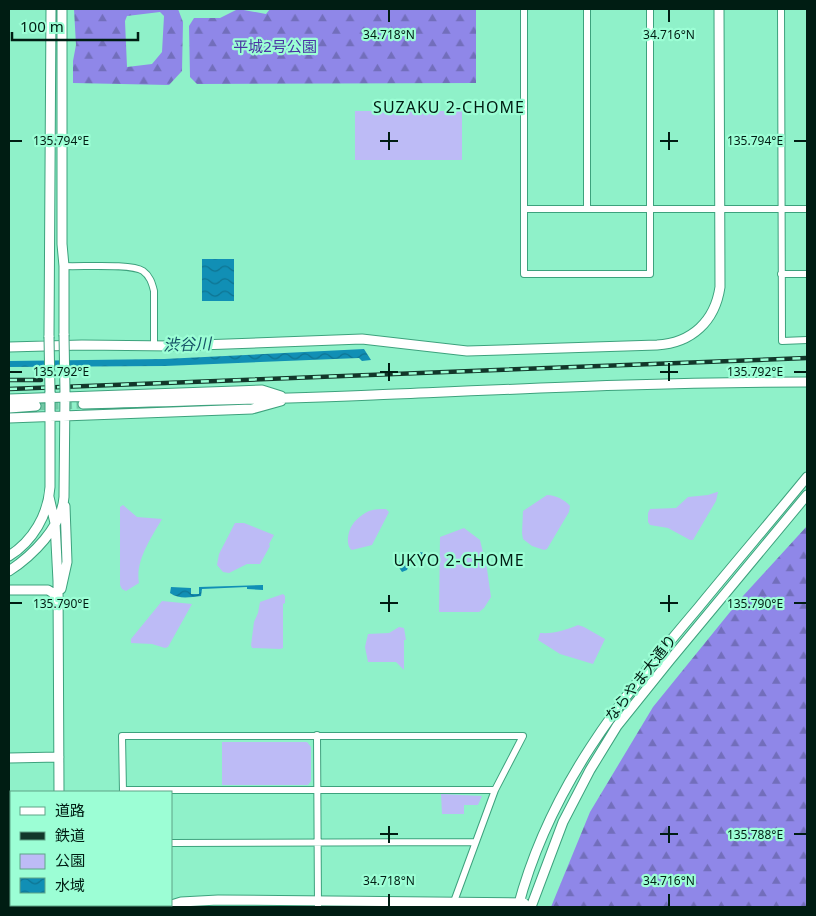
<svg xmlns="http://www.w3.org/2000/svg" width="816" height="916" font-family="'Noto Sans','Noto Sans JP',sans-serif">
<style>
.green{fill:#bdbbf6}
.forest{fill:url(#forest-firs);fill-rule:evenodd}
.water{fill:url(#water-waves)}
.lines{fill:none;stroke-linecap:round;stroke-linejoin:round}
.secondary-tunnel{stroke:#72c7a5;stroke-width:9;stroke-dasharray:9 4.5;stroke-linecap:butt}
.street-casing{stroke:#3da27d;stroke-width:8}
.secondary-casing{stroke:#3da27d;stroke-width:11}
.street{stroke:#fff;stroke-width:6}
.secondary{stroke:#fff;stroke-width:9}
.rail-casing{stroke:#12372a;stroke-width:4.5}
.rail{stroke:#9cfed5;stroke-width:2.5;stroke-dasharray:8;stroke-linecap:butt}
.secondary-bridge-casing{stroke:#3da27d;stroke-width:11;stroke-linecap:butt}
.secondary-bridge{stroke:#fff;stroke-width:9}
.ticks{fill:none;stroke:#001d13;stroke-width:2}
.labels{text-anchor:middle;stroke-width:4.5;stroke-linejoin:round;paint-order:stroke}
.park-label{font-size:15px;fill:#4a33a3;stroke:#9cfed5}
.street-label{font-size:15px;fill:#001d13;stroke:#9cfed5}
.neighbourhood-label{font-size:16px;letter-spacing:1px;fill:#001d13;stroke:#9cfed5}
.water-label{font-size:16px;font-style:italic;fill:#155165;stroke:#9cfed5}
.ticks-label{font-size:12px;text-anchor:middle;fill:#001d13;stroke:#9cfed5;stroke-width:4.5;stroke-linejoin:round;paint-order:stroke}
</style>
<defs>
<pattern id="forest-firs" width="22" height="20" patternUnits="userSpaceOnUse" patternTransform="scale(1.25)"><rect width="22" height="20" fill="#8f87e8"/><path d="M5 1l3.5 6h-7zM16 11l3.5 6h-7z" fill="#726ebb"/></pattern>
<pattern id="water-waves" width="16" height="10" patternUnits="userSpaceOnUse" patternTransform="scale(1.25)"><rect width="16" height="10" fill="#118fb5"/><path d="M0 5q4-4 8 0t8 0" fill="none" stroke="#0e7492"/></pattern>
</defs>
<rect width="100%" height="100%" fill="#8ff1c9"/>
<path class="green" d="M355,111H462V160H355Z
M717,492H718L716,501L693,540H690L668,528L650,525L648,522V513L650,509L676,508L688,497L708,495Z
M547,495C556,495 565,500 570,506L569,512L547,549L544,550L532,546L523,539L522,533L523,511Z
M123,505L137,517L162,519C151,538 135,561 139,583L126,591L122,589L120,585V507Z
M386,509L389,512L372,545L352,550C345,546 348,530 353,524C356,519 364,513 369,511C375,509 381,509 386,509Z
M235,523H244L274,535L269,544L270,546L260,564H247L229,573L223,572L217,565L219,554Z
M464,528L480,540L487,569L491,597L484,608L479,612H439L440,537Z
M283,594L285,596V603L283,604V648L280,649L252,648L251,645L254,622L258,613L260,602Z
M162,601L192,604L168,647L165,648L152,644L131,643V639Z
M578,625L584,627L605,639L593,664L560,654L538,640L540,633C555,634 565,630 578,625Z
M399,627L404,628L406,640H404V670L396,662H368L365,647L368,634L389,633Z
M222,742H307L311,747V781L308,785H222Z
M441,794L482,796L478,805H464V814H442Z"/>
<path class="forest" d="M74,9H178L183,22L182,71L169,85L73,83V61L76,45ZM160,12L164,16L162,52L152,64L127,67L125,21L127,16Z
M238,9L266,14L270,9H476V83L197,84L190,77L189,26L194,18H220Z
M807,526V907H551L590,812L653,707L743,596Z"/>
<path class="water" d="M202,259H234V301H202Z
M364,349L371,360L362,361L359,358L165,366L9,367V361L164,359Z
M419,552L427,553L431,557L428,558C412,551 413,559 407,570L402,572L398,566L401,558Z
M263,585V590L247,589V587L202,589L201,596C190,597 180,600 170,593L171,587L191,588V594H199V587Z"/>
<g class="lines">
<path class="secondary-tunnel" d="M36,406L83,404"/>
<defs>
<path id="street" d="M524,9V274H650V9
M587,9V208
M781,9L782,341L807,340
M524,209H807
M64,266C81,267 131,263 143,271C150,276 152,283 154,291V345
M781,274H807
M317,735L318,907
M123,790H495
M123,792L122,736H523L495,790L452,907
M9,820H11
M171,843L475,842
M9,871H11
M137,905L139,907"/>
<path id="secondary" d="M62,9V244L64,266V335
M49,337L51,9
M9,347L82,345L172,346L362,339L467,351L657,345C692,343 715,321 720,287L719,9
M9,399L236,391L262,390L281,396
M83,404C179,401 276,399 373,395C518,389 663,382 807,382
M9,408L36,406
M9,418L252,409L281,401
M49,497L55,523L58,581L59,792
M9,556C33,541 48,515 50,487V392
M9,571C32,556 62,527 64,497L65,393
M61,589L67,562L65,506
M9,590H48L53,593L58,602
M9,758L59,757
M59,905V907
M165,907L181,902L218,900L524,903
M518,907C549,788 620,700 698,608C734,564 771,521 807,477
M531,907L563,822L590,770L617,726L670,660L807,495"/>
</defs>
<use href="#street" class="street-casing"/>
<use href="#secondary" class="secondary-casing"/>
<use href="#street" class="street"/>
<use href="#secondary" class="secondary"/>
<defs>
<path id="rail" d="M9,380H41
M9,389L807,358"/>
</defs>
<use href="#rail" class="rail-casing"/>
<use href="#rail" class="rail"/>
<defs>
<path id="secondary-bridge" d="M64,335L65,392
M49,337L50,392"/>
</defs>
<use href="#secondary-bridge" class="secondary-bridge-casing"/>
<use href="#secondary-bridge" class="secondary-bridge"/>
</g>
<path class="ticks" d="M389,10V22M669,10V22M389,132V150M669,132V150M10,141H22M380,141H398M660,141H678M794,141H806M389,363V381M669,363V381M10,372H22M380,372H398M660,372H678M794,372H806M389,595V612M669,595V612M10,603H22M380,603H398M660,603H678M794,603H806M389,826V843M669,826V843M380,834H398M660,834H678M794,834H806M389,894V906M669,894V906"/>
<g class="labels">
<g class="park-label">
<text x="275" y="52">平城2号公園</text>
</g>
<g class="street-label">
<text transform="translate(641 678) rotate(-52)" y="5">ならやま大通り</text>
</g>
<g class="neighbourhood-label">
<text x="449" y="113">SUZAKU 2-CHOME</text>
<text x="459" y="566">UKYO 2-CHOME</text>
</g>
<g class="water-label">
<text transform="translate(187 344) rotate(-2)" y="6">渋谷川</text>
</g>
</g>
<g class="ticks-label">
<text x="389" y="39">34.718°N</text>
<text x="669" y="39">34.716°N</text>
<text x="755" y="145">135.794°E</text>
<text x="61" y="145">135.794°E</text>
<text x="755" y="376">135.792°E</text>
<text x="61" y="376">135.792°E</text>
<text x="755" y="608">135.790°E</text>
<text x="61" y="608">135.790°E</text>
<text x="755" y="839">135.788°E</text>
<text x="389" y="885">34.718°N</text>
<text x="669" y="885">34.716°N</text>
</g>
<rect width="816" height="916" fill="none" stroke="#001d13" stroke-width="20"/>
<rect x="10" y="791" width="162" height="115" fill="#9cfed5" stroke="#5ea487"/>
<rect x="20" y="807" width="25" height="8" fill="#ffffff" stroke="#5ea487"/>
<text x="55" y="816" font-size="15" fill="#001d13">道路</text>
<rect x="20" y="832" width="25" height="8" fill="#12372a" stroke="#5ea487"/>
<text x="55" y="841" font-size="15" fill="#001d13">鉄道</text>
<rect x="20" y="854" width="25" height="15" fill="#bdbbf6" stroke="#5ea487"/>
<text x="55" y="866" font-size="15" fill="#001d13">公園</text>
<rect x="20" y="878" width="25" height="15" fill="url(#water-waves)" stroke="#5ea487"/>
<text x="55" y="891" font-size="15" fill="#001d13">水域</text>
<path d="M12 32v8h126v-8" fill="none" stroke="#001d13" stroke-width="2.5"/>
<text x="20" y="32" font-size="15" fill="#001d13" stroke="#9cfed5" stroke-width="4" paint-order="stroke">100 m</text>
</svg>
